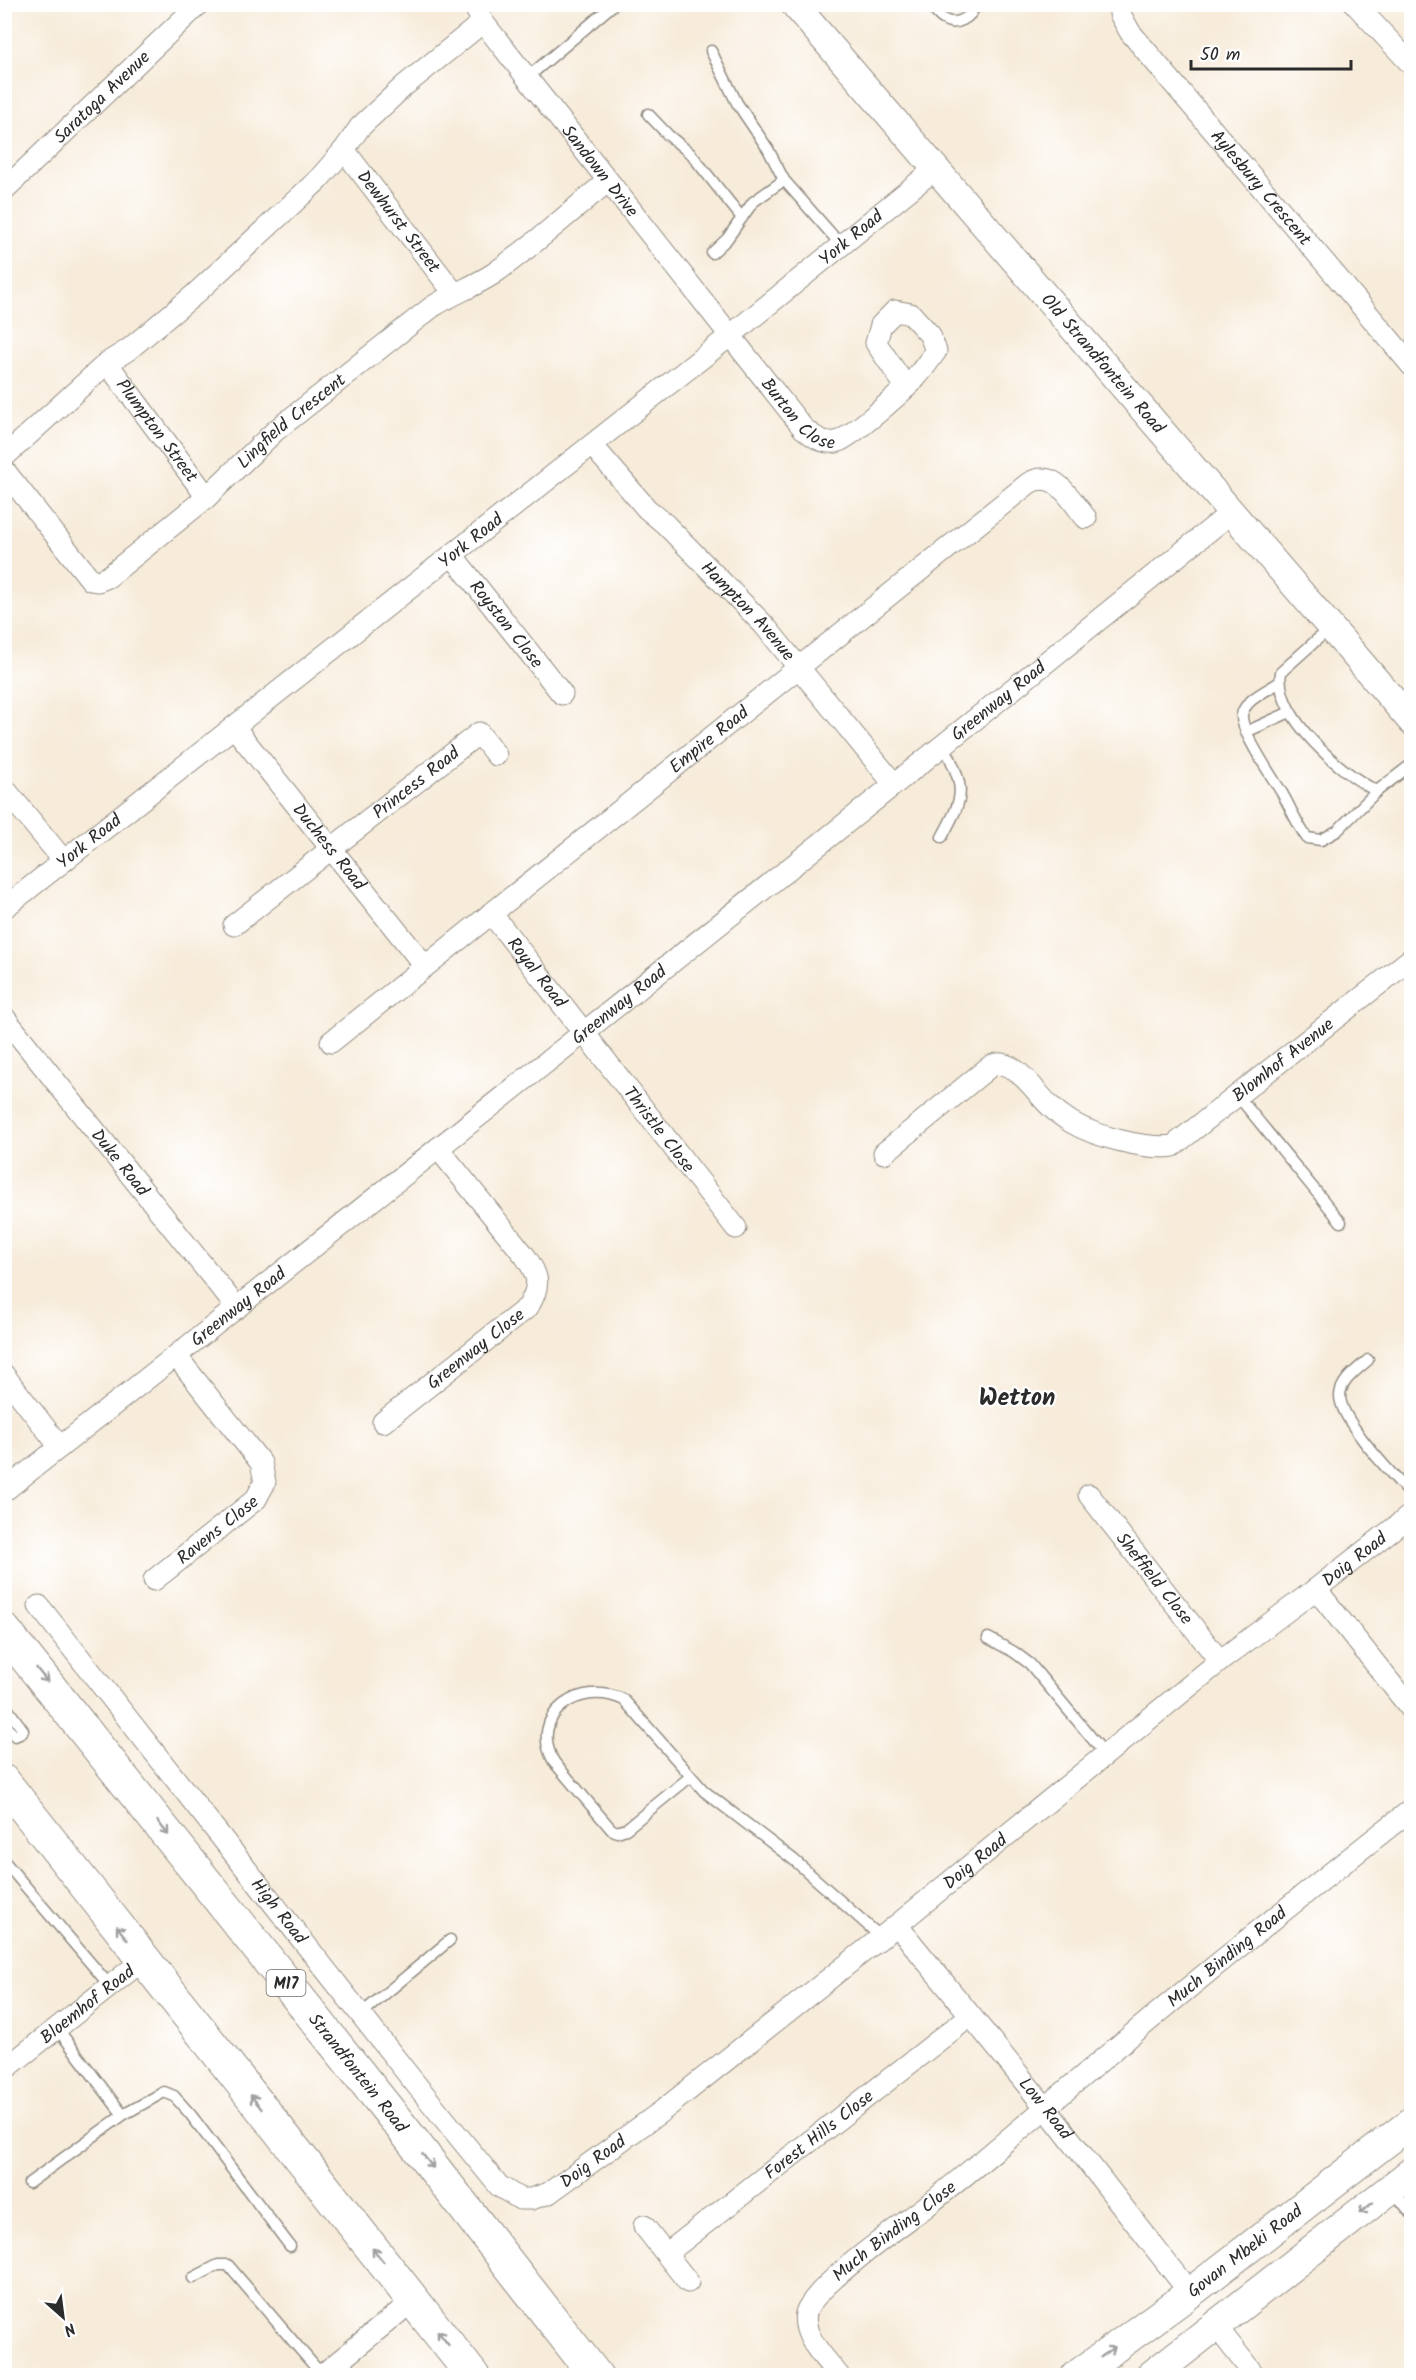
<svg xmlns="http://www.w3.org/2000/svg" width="1416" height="2380" font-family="Kalam,sans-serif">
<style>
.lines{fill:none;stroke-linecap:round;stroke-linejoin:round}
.service-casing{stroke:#918b82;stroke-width:13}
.minor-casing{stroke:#918b82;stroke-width:23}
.tertiary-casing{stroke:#918b82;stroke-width:29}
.secondary-casing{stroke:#918b82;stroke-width:32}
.primary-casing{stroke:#918b82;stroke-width:35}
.service{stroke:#fff;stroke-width:10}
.minor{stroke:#fff;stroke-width:21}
.tertiary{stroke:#fff;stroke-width:27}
.secondary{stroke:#fff;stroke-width:30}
.primary{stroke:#fff;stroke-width:33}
.oneway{stroke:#a0a0a0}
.labels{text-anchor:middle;stroke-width:4.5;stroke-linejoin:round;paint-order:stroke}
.shield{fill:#fff;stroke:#6b6b6b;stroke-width:1.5}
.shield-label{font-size:16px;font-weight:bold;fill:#2b2b2b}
.street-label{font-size:18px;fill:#2b2b2b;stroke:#fff}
.district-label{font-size:24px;font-weight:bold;fill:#2b2b2b;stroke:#fff}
</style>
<rect width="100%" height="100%" fill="#fff"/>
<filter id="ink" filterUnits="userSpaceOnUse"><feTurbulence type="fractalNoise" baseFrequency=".0167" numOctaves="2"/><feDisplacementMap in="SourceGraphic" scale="12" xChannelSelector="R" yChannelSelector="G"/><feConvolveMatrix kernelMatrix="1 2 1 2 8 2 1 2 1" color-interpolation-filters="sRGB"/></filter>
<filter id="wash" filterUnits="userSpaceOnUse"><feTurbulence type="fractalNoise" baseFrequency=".008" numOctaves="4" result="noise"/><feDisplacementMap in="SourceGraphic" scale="24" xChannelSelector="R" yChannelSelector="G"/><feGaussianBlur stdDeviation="1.35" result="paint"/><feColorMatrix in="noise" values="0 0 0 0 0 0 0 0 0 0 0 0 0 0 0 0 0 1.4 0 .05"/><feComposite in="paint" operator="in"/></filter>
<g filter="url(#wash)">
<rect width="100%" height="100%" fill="#f7ebd9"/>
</g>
<g filter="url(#ink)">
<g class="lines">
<defs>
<path id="service" d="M929,4C933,9 938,16 943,19C956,28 972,17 976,4
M711,51L737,103L768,149L784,180
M528,77L614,4
M648,114L668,135L691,154L742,218
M712,253L727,239L753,202L784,180L842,246
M1330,628L1281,672C1274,716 1342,774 1377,791
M1280,682C1268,690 1244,700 1242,715C1240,731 1273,778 1282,793C1291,809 1297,824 1307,838L1321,840L1337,831L1377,791L1412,764
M1246,732L1290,712
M942,837C966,793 965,790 944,745
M1238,1096L1341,1222
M1368,1360C1358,1369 1340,1381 1340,1396C1340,1421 1394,1476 1412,1496
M988,1638L1014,1652L1030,1664L1105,1754
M4,1704L23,1730L22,1733L15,1736L4,1725
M690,1777L626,1829L617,1832L611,1829L554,1762C527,1714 581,1679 624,1700L704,1791L794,1860L881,1937
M4,1861L110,1986
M361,2014L450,1940
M57,2028L123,2115L164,2092L174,2096L191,2115L290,2246
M29,2183L123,2115
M1393,2191L1412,2214
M193,2278L218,2265H228L322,2375"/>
<g id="minor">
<path id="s1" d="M473,4L483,22L803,428C813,436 822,444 836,442C849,439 898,395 910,384C920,374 928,362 936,351L930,335L911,314L895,311L881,325L876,343L906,387"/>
<path id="s2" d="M1120,4V14L1130,32L1412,366"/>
<path d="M1355,4L1412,65"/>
<path id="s3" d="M344,150L454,293"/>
<path id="s4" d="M4,190L199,4"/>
<path id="s5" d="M107,363L207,497"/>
<path id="s6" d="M592,445L647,509L665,524L764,625L894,784"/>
<path d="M4,457L107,363L128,350L194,295L318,180L344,150L360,127L404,86L483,22"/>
<path id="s7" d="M4,470L91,580L98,581L108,577L207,497L275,431L432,307C452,294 473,287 493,274C533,246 570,212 608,181"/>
<path id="s8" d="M452,555L562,694"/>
<path id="s9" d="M234,727L424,965"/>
<path d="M4,788L64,861"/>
<path id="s10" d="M4,908L731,335L935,169"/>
<path id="s11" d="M491,913L736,1228"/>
<path id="s12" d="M234,925L479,733L496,755"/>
<path id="s13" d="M4,1017L237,1308"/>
<path id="s14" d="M331,1042L1029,483C1056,468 1070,500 1086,518"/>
<path id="s15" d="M884,1153L988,1068C1010,1051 1035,1092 1049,1105C1055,1111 1063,1117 1071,1122C1094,1136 1146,1150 1173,1146L1412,958"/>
<path d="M4,1375L60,1447"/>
<path id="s16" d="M383,1422L528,1307C541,1285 539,1276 525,1256L438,1148"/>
<path id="s17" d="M4,1491C416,1167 825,842 1232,512"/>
<path id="s18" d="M1089,1495L1220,1661"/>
<path id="s19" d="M154,1580L256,1499L265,1482L261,1463L177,1357"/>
<path d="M1316,1589L1412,1710"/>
<path id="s20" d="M39,1606L410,2077L499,2186L520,2199H531L549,2193L662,2111L897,1925L1220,1661L1316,1589L1412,1514"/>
<path id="s21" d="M897,1925L1045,2107L1190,2293"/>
<path id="s22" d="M4,2070L143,1960"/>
<path d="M644,2226L688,2282"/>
<path id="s23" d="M666,2254L970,2016"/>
<path d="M1216,2326L1255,2376"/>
<path d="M321,2376L399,2312"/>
<path id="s24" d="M839,2376C826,2359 801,2336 806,2313C812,2288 900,2226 924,2208C992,2155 1056,2098 1122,2043C1217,1963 1314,1886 1412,1809"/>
</g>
<g id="tertiary">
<path id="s25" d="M794,4L1412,722"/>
</g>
<g id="secondary">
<path id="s26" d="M1076,2376L1190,2293L1412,2122"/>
<path d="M1151,2376L1412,2172"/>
</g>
<g id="primary">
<path id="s27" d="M4,1630L404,2130L596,2376"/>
<path d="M4,1782L473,2376"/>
</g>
</defs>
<use href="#service" class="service-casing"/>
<use href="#minor" class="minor-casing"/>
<use href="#tertiary" class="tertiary-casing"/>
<use href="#secondary" class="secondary-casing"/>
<use href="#primary" class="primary-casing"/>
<use href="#service" class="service"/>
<use href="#minor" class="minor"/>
<use href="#tertiary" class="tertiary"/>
<use href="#secondary" class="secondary"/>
<use href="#primary" class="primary"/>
</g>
<defs><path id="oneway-shaft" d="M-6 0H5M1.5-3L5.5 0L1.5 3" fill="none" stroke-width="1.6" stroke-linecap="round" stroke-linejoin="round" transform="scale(1.5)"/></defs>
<g class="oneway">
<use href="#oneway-shaft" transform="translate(42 1675) rotate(51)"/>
<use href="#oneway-shaft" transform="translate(163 1828) rotate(52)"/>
<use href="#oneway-shaft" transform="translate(122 1933) rotate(-128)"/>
<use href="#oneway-shaft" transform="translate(256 2102) rotate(-128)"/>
<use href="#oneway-shaft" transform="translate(428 2161) rotate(52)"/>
<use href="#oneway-shaft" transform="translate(1366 2208) rotate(142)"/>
<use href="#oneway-shaft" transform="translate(378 2255) rotate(-129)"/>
<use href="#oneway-shaft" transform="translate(443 2338) rotate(-128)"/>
<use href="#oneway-shaft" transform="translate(1108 2352) rotate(-36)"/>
</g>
</g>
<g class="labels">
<rect class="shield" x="266.5" y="1970" width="39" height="26" rx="4.5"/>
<g class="shield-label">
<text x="286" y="1989">M17</text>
</g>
<g class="street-label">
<text dy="6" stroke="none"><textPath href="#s4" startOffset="135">Saratoga Avenue</textPath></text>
<text dy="6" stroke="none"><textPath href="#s1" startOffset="210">Sandown Drive</textPath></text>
<text dy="6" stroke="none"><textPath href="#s2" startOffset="234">Aylesbury Crescent</textPath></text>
<text dy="6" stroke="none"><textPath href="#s3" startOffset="90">Dewhurst Street</textPath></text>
<text dy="6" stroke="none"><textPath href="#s10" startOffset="1080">York Road</textPath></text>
<text dy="6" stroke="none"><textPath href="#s25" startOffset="474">Old Strandfontein Road</textPath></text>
<text dy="6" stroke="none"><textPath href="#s1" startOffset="525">Burton Close</textPath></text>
<text dy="6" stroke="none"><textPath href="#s7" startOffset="399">Lingfield Crescent</textPath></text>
<text dy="6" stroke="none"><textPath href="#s5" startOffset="84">Plumpton Street</textPath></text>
<text dy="6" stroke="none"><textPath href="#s10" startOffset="594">York Road</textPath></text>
<text dy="6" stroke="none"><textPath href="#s6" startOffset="228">Hampton Avenue</textPath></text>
<text dy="6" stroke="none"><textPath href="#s8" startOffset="88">Royston Close</textPath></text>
<text dy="6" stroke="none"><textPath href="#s17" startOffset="1270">Greenway Road</textPath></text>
<text dy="6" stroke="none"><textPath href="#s14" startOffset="484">Empire Road</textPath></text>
<text dy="6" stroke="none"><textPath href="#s12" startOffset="231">Princess Road</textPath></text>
<text dy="6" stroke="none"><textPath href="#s10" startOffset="108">York Road</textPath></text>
<text dy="6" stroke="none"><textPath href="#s9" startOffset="153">Duchess Road</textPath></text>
<text dy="6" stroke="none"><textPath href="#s11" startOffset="75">Royal Road</textPath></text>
<text dy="6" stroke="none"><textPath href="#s17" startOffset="784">Greenway Road</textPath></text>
<text dy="6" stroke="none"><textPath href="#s15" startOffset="486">Blomhof Avenue</textPath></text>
<text dy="6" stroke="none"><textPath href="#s11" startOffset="274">Thristle Close</textPath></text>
<text dy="6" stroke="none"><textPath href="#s13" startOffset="186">Duke Road</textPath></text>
<text dy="6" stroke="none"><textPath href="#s17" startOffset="298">Greenway Road</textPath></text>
<text dy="6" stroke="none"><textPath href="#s16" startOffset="118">Greenway Close</textPath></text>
<text dy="6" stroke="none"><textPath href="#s19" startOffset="81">Ravens Close</textPath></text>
<text dy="6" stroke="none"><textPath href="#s20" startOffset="1820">Doig Road</textPath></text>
<text dy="6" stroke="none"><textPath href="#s18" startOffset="106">Sheffield Close</textPath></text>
<text dy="6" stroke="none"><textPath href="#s20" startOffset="1335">Doig Road</textPath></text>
<text dy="6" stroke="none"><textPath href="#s20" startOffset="388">High Road</textPath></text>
<text dy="6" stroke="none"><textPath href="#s24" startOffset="626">Much Binding Road</textPath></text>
<text dy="6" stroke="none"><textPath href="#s22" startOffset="106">Bloemhof Road</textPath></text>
<text dy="6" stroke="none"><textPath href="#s27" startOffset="567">Strandfontein Road</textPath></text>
<text dy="6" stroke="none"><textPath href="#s21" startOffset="236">Low Road</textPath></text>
<text dy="6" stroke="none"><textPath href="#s23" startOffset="194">Forest Hills Close</textPath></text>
<text dy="6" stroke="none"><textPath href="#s20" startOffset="849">Doig Road</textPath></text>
<text dy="6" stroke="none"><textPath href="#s24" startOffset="195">Much Binding Close</textPath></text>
<text dy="6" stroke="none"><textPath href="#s26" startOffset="210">Govan Mbeki Road</textPath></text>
</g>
<g class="district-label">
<text x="1017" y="1405">Wetton</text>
</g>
</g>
<rect width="1416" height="2380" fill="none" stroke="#fff" stroke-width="24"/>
<g transform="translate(63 2317) rotate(152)" stroke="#ffffff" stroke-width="4.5" paint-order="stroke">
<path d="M0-4.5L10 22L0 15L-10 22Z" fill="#2b2b2b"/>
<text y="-9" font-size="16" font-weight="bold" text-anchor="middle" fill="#2b2b2b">N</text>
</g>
<path d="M1191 60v9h160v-9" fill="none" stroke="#2b2b2b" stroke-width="3"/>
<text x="1200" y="60" font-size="18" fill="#2b2b2b" stroke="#ffffff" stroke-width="4.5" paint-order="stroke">50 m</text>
</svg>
